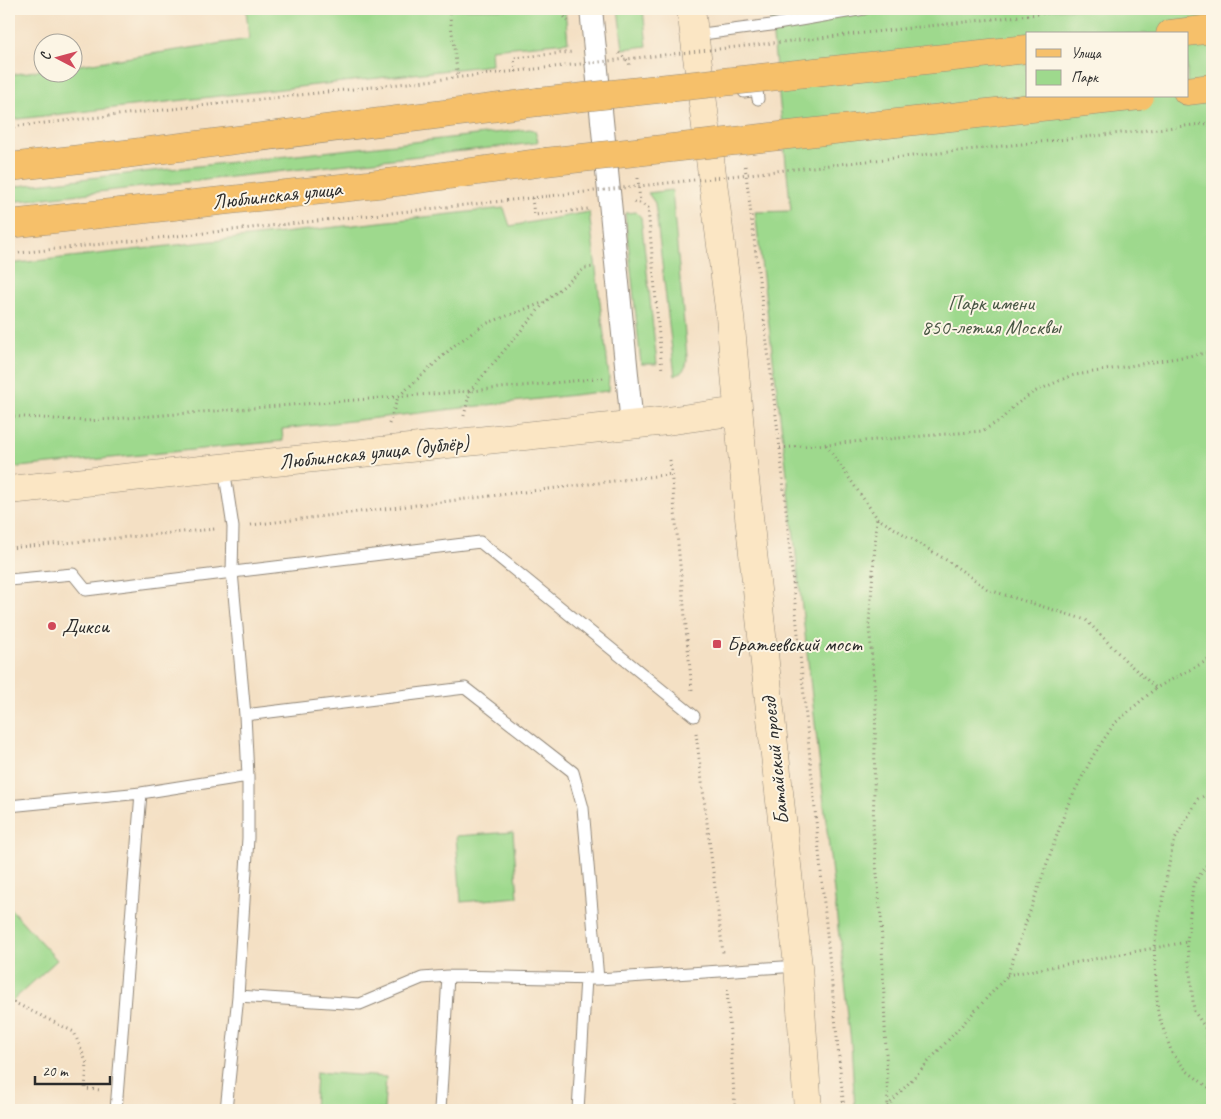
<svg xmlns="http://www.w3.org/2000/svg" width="1221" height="1119" font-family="Caveat,sans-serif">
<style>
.green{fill:#9ed98d;stroke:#64825c;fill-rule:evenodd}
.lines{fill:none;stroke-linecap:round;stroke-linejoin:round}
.lane-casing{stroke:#908678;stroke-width:13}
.street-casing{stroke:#908678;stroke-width:24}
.secondary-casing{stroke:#908678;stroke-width:29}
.primary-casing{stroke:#908678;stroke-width:29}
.path{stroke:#908678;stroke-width:3;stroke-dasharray:1 4;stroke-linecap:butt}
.lane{stroke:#fff;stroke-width:11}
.street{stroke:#fff;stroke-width:22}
.secondary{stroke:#fbe6c4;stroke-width:28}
.primary{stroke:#f6c06b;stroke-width:28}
.primary-bridge-casing{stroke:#908678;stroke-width:29;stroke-linecap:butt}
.path-bridge{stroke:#908678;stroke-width:3;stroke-dasharray:1 4;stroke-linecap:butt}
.primary-bridge{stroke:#f6c06b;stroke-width:28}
.poi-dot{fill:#d1495b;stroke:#fcf5e5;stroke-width:2}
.labels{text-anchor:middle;stroke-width:4;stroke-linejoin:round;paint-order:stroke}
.street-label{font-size:21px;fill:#2b2b2b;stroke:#fcf5e5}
.park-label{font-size:21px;fill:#485644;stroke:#fcf5e5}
.poi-label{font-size:21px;fill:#2b2b2b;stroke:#fcf5e5;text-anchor:start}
</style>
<rect width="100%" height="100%" fill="#fcf5e5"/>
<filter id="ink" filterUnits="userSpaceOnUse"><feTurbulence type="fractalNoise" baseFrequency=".02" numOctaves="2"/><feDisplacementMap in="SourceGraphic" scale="10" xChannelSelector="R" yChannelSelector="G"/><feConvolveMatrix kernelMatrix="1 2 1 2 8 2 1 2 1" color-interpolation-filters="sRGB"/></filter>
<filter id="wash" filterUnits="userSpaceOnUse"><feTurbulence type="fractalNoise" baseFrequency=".0096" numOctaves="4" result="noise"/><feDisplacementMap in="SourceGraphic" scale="20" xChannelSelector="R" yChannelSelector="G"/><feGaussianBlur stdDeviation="1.12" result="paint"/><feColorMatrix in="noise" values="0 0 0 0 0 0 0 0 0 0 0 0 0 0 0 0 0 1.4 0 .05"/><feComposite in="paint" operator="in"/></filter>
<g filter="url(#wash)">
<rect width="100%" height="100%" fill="#f4e0c4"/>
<path class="green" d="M246,9H565L568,42L491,49L492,65L9,120V75L42,70V72H72L73,66L249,39Z
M618,9H643L647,46L623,49Z
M770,9H1212V1110H855L851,1043L784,448L755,212L791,211ZM1027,34H1187V96H1027Z
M530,129L535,131L538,141L534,143L9,202V187Z
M672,190L687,357C687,368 684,371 675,376L655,203L648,193Z
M504,208L510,226L589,212L609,376L608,391L282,429L283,441L9,468V264Z
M636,212L641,217L657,364H641L625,213Z
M513,832L518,897L461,902L456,836Z
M9,907L57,960L9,1004Z
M316,1072L386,1077L384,1110H314Z"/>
</g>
<g filter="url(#ink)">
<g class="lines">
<defs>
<path id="lane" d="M695,35L771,25L864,9
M744,92L757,90L758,99
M224,468L233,527L232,572L245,715L248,776V838L238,996L226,1110
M9,580L73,574L86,590L480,542L694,716
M245,715L465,688L573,772L583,808L598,979
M9,806L141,793L248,776
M238,996L360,1004L422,978L448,976L598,979L798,966
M116,1110L141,793
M440,1110L448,976
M578,1110L586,978"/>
<path id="street" d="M591,9L632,425"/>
<path id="secondary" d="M691,9L730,316L742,452L798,966L808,1110
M9,490L667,421L738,411"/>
<path id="primary" d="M1170,34L1212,29
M1187,91L1212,88
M9,167L125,154L538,102
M9,224L405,181L545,162"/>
</defs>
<use href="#lane" class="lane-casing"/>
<use href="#street" class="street-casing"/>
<use href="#secondary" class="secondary-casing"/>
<use href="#primary" class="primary-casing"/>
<path class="path" d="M449,9L458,78
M558,9L568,21
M619,53L629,62L630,67
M516,72L514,58L572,52
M9,127L535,69
M745,166L780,448L844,1110
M638,178L640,203
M532,198L534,215L588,209
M634,202L640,203L648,208L662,371
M9,254L549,196
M9,416L87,421L470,391L604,378
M464,416L470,391L546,301L585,268L594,267
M389,424L398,397L455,345L485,324L545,302
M826,445L877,518L869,625L876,704L873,831L881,918L888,1106
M780,448L982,431L1001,420L1014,406L1032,393L1070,376L1212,352
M670,460L692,690
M877,518L948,561L989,590L1086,620L1127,662L1156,688
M251,525L672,474
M9,548L215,529
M696,733L723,953
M1212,792L1198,799L1173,843L1154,947L1158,1014L1172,1053L1187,1071L1212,1090
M1212,857L1193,885L1187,942L1194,1011L1212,1038
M1007,975L1187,942
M727,989L735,1110
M9,1000L74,1032L87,1064L85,1089L101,1090
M341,1110L344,1109L380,1110
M884,1110L1007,976L1068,804L1093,756L1114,724L1156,688L1212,658"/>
<use href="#lane" class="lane"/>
<use href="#street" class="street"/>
<use href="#secondary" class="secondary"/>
<use href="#primary" class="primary"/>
<defs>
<path id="primary-bridge" d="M538,102L1027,49
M545,162L1140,96"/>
</defs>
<use href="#primary-bridge" class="primary-bridge-casing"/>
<path class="path-bridge" d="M535,69L1084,9
M549,196L1212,123"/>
<use href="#primary-bridge" class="primary-bridge"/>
</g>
</g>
<g class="poi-dot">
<circle cx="52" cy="626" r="5"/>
<rect x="712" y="639" width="10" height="10" rx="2.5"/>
</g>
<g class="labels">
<g class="street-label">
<text transform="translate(277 195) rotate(-6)" y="7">Люблинская улица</text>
<text transform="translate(374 452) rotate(-6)" y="7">Люблинская улица (дублёр)</text>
<text transform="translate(775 761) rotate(-96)" y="7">Батайский проезд</text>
</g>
<g class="park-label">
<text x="991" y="310">Парк имени<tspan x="991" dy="24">850-летия Москвы</tspan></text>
</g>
<g class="poi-label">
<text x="62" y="633">Дикси</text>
<text x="727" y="651">Братеевский мост</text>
</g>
</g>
<rect width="1221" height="1119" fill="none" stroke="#fcf5e5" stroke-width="30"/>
<rect x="1026" y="32" width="162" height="65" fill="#fcf5e5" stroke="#a8a49b"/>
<rect x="1036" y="49" width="25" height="8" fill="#f6c06b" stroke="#a8a49b"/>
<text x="1071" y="58" font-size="15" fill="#2b2b2b">Улица</text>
<rect x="1036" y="70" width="25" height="15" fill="#9ed98d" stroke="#a8a49b"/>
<text x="1071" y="82" font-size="15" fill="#2b2b2b">Парк</text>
<g transform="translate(58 58) rotate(276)"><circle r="24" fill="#fcf5e5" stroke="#a8a49b"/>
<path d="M0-4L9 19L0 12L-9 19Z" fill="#d1495b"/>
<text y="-8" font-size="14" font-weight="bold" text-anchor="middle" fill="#2b2b2b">С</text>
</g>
<path d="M35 1076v8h75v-8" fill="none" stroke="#2b2b2b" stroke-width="2.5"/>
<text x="42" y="1076" font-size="15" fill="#2b2b2b" stroke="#fcf5e5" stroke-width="4" paint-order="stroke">20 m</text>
</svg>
